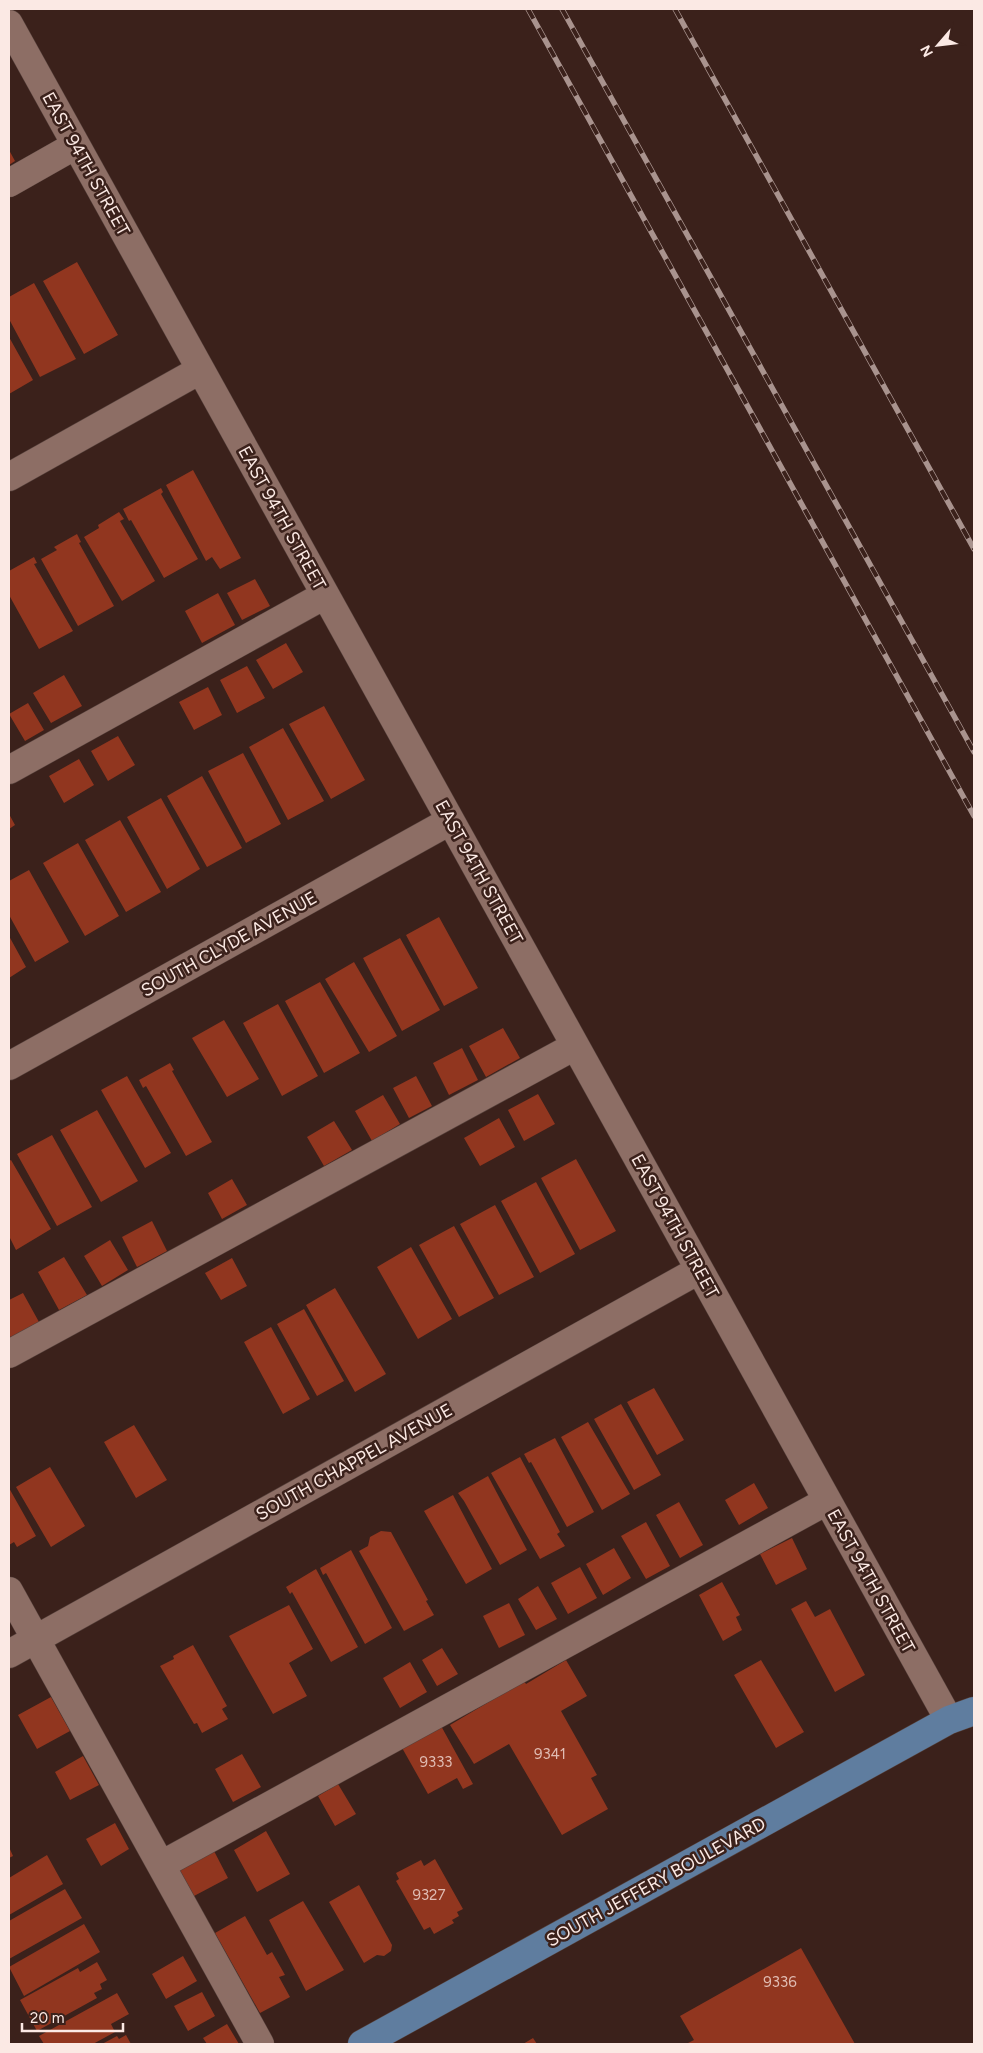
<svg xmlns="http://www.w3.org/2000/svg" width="983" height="2053" font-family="Figtree,sans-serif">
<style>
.building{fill:#91361f}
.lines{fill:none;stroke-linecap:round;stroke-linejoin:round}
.minor-casing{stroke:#55403b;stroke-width:29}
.major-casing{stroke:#55403b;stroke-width:29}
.minor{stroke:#8d6e65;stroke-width:28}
.major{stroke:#5f7d9f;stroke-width:28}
.rail-casing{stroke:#a9938e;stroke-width:5.5}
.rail{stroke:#3b211b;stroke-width:4;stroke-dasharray:11;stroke-linecap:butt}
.labels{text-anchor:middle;stroke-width:5;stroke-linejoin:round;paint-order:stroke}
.number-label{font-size:15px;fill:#e0bcb3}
.street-label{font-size:18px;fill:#fbe9e4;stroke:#3b211b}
</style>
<rect width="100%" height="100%" fill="#3b211b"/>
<path class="building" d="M9,150L15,161L9,165Z
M77,262L118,335L84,354L43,281Z
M34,283L76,359L40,377L9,319V297Z
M9,337L33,380L9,394Z
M193,470L241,558L220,569L212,557L206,561L166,485Z
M161,488L163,492L161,494L198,559L164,578L131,520L129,521L123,509Z
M119,512L124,519L120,521L155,581L122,601L84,537L99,528L98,525Z
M77,534L81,542L79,543L114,606L78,626L41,559L57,550L54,547Z
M34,557L37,563L34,564L73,631L39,649L9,595V571Z
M255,579L270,606L242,620L227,593Z
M218,593L235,625L202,643L185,611Z
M286,643L303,672L273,689L256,660Z
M247,666L265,698L237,713L220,680Z
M64,675L82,706L51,723L33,693Z
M208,687L222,715L194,730L179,702Z
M28,703L44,730L25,741L9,714Z
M324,706L365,780L331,799L289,724Z
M283,728L324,801L288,820L249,747Z
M118,736L135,765L108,781L91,751Z
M243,753L281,824L246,843L208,771Z
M79,759L94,785L64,803L49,776Z
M202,776L242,848L207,867L167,796Z
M161,798L200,869L167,889L127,817Z
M9,814L15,825L9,829Z
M120,820L161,892L126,912L85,840Z
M78,843L119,916L85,936L43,863Z
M29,870L69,942L35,962L9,915V881Z
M439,917L478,988L444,1006L406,935Z
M9,936L26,967L9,978Z
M400,938L440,1010L402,1031L363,958Z
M354,962L397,1036L369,1052L325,979Z
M320,982L360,1053L324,1073L285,1001Z
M278,1004L318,1076L282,1096L243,1023Z
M224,1020L259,1079L227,1097L192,1038Z
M503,1028L520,1058L486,1077L469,1046Z
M462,1048L478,1080L449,1095L433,1063Z
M170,1063L174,1070L172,1071L212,1142L186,1156L146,1086L143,1088L139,1080Z
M127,1076L171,1153L145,1168L101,1090Z
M416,1076L432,1106L409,1118L393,1088Z
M538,1094L555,1124L524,1141L508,1110Z
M383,1095L400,1124L372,1141L355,1111Z
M97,1110L138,1181L101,1202L60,1130Z
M499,1118L515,1147L480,1166L464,1138Z
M334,1121L352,1150L324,1166L307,1137Z
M52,1135L92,1207L57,1226L17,1154Z
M576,1159L616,1231L580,1250L541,1178Z
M11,1160L51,1229L16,1250L9,1236V1161Z
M232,1179L247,1205L222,1219L208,1193Z
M536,1182L575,1254L540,1273L501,1201Z
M495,1205L534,1277L499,1295L460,1224Z
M152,1221L167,1251L137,1267L122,1237Z
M454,1226L494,1298L459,1317L419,1245Z
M110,1240L128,1270L102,1286L84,1256Z
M411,1247L452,1319L418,1339L377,1267Z
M64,1257L87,1295L59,1310L38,1272Z
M232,1258L247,1286L221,1300L205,1273Z
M335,1288L386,1374L355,1392L306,1305Z
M23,1293L39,1322L11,1338L9,1334V1300Z
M304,1309L344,1381L317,1396L277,1324Z
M271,1327L310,1399L283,1414L244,1342Z
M654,1388L684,1440L657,1455L627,1402Z
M621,1404L661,1475L634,1490L594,1419Z
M588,1422L630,1494L602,1510L561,1437Z
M134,1425L167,1480L136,1498L104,1442Z
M555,1438L594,1512L567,1527L531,1462L529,1463L524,1454Z
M520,1457L560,1532L557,1534L565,1546L540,1559L491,1473Z
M50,1467L85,1526L51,1547L16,1487Z
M488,1476L527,1550L500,1565L464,1501L458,1493Z
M754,1483L768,1508L739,1525L725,1500Z
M9,1488L36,1536L17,1547L14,1542L9,1545Z
M453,1495L492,1569L466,1584L424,1511Z
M679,1502L703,1545L680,1558L656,1515Z
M646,1522L670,1566L646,1579L621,1536Z
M381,1531L391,1532L428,1600L426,1601L434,1615L404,1631L359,1551L368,1546L370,1537Z
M792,1538L807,1569L776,1585L760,1554Z
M614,1548L631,1578L603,1595L586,1564Z
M351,1550L392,1628L365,1644L326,1573L323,1575L320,1568Z
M580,1567L597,1598L568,1614L551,1583Z
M316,1569L358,1647L331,1662L292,1592L290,1594L286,1587Z
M722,1582L740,1615L736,1617L742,1630L723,1641L699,1595Z
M538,1586L557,1619L536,1630L518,1599Z
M806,1601L815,1617L830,1609L865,1675L835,1692L791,1609Z
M509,1603L525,1635L499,1648L483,1616Z
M289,1605L313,1649L289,1663L307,1696L273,1714L229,1636Z
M193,1645L227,1706L222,1709L228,1719L202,1733L197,1723L194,1724L160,1666L174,1659L173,1656Z
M442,1648L458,1674L437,1686L422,1660Z
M566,1660L587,1696L561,1711L597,1775L591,1778L608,1809L562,1835L509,1744L474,1764L450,1725L524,1681L526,1684Z
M761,1660L804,1732L776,1748L734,1675Z
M410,1662L427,1692L400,1708L383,1678Z
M51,1697L70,1731L37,1749L18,1715Z
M440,1724L473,1784L463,1789L457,1778L428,1794L401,1746Z
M242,1754L261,1787L233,1802L215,1769Z
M83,1756L99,1785L70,1800L55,1772Z
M338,1784L356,1814L335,1826L318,1796Z
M115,1823L129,1849L101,1866L86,1839Z
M266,1831L290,1874L257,1892L234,1850Z
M9,1847L13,1856L9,1858Z
M214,1851L228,1878L194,1896L179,1869Z
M47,1855L63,1884L9,1915V1878Z
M435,1859L463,1909L457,1912L459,1916L452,1920L454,1923L434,1934L430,1927L424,1930L396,1881L399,1879L396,1873L421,1860L424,1866Z
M359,1885L392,1945L391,1951L384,1956L377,1955L364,1963L329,1902Z
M65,1889L82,1918L9,1959V1921Z
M303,1901L344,1970L306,1991L269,1920Z
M245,1916L267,1955L272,1952L285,1975L279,1977L290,1997L260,2013L215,1933Z
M84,1924L100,1952L24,1996L9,1967Z
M801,1948L855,2044H686L694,2040L680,2016Z
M183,1956L197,1981L166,1999L152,1974Z
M97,1962L107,1980L100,1984L102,1989L94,1993L97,1998L37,2031L20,2000L78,1968L80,1972Z
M202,1992L215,2016L188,2031L174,2006Z
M117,1993L129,2014L111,2024L115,2032L93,2044H44L39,2036Z
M227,2024L239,2044H207L203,2038Z
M126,2035L131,2044H102L117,2036L119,2039Z
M533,2038L537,2044H523Z"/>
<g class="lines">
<defs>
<path id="minor" d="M9,24L949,1720
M9,183L76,145
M9,477L200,370
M9,770L325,595
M9,1066L450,821
M9,1354L575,1046
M9,1591L260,2044
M9,1654L699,1270
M161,1865L827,1501"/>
<path id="major" d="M362,2044L949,1720L974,1711"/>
</defs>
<use href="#minor" class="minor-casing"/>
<use href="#major" class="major-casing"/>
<use href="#minor" class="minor"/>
<use href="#major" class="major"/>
<defs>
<path id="rail" d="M528,9L974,816
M562,9L974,752
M675,9L974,549"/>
</defs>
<use href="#rail" class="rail-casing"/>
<use href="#rail" class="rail"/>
</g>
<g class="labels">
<g class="number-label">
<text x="550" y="1759">9341</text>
<text x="436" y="1767">9333</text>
<text x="429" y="1900">9327</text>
<text x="780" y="1987">9336</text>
</g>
<g class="street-label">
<text transform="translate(86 164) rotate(61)" y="6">EAST 94TH STREET</text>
<text transform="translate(282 518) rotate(61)" y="6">EAST 94TH STREET</text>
<text transform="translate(479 872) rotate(61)" y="6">EAST 94TH STREET</text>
<text transform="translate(229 944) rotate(-29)" y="6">SOUTH CLYDE AVENUE</text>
<text transform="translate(675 1226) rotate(61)" y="6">EAST 94TH STREET</text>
<text transform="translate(354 1462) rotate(-29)" y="6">SOUTH CHAPPEL AVENUE</text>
<text transform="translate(871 1581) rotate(61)" y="6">EAST 94TH STREET</text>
<text transform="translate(656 1882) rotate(-29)" y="6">SOUTH JEFFERY BOULEVARD</text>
</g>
</g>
<rect width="983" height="2053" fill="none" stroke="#fbe9e4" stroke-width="20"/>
<g transform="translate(938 45) rotate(242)" stroke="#3b211b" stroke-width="4" paint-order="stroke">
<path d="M0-4L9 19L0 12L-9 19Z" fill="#fbe9e4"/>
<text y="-8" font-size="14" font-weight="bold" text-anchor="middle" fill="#fbe9e4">N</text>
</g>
<path d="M22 2023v8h101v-8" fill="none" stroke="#fbe9e4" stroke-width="2.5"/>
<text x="30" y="2023" font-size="15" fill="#fbe9e4" stroke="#3b211b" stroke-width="4" paint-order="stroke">20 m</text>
</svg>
